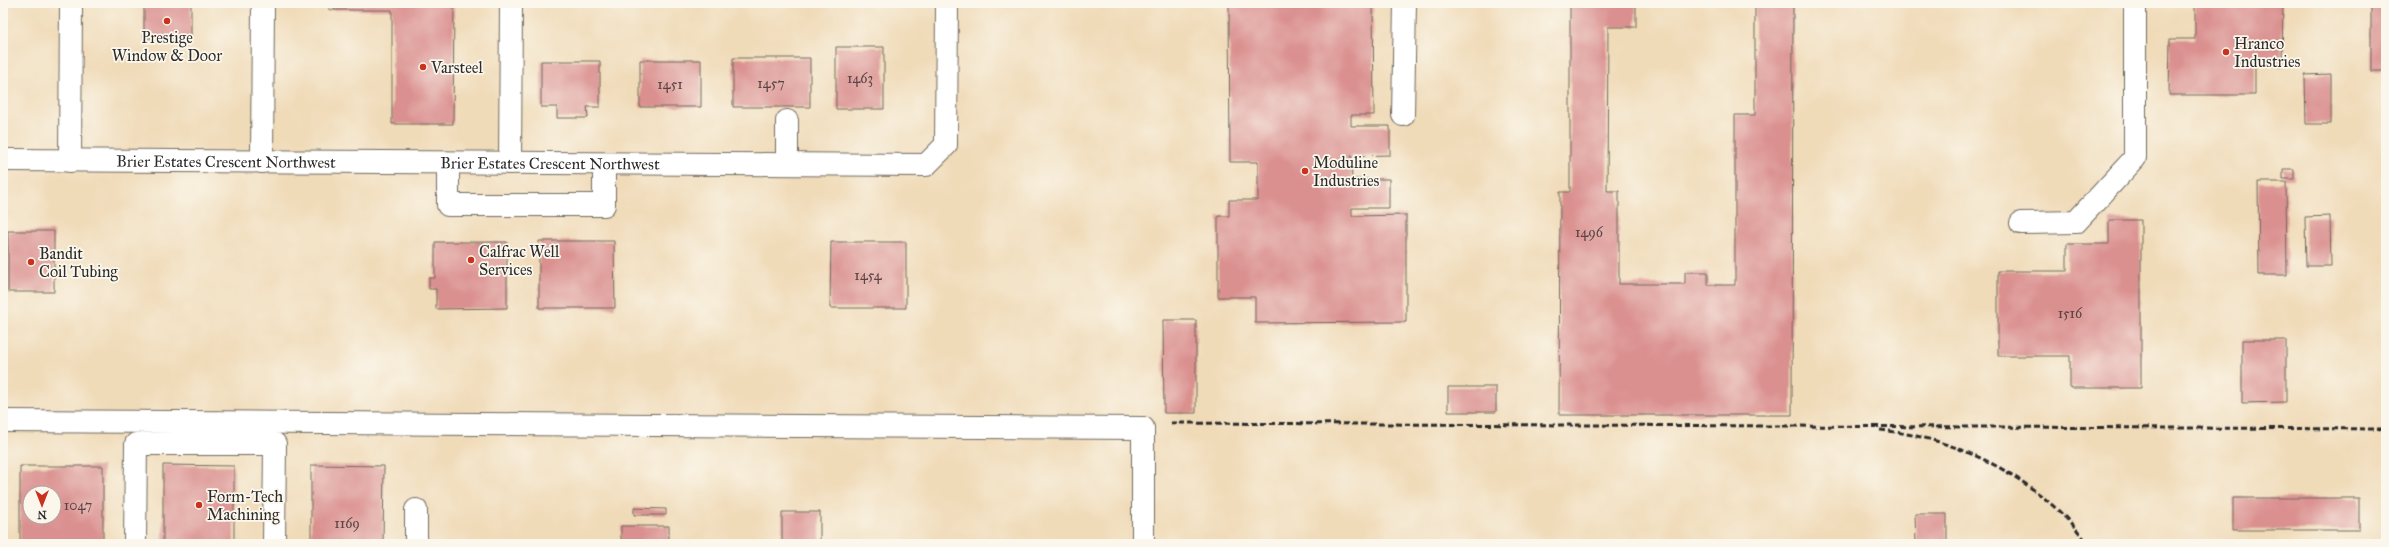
<svg xmlns="http://www.w3.org/2000/svg" width="2389" height="547" font-family="'IM FELL Great Primer',serif">
<style>
.building{fill:#da908f;fill-rule:evenodd}
.lines{fill:none;stroke-linecap:round;stroke-linejoin:round}
.minor-casing{stroke:#70695d;stroke-width:24}
.minor{stroke:#fff;stroke-width:22}
.rail{stroke:#2b2b2b;stroke-width:3;stroke-dasharray:6 3;stroke-linecap:butt}
.poi-dot{fill:#c8321e;stroke:#fbf7ec;stroke-width:1.5}
.labels{text-anchor:middle;stroke-width:3.5;stroke-linejoin:round;paint-order:stroke}
.number-label{font-size:14px;fill:#574444}
.poi-label{font-size:16px;fill:#2b2b2b;stroke:#fbf7ec;text-anchor:start}
.street-label{font-size:16px;fill:#2b2b2b;stroke:#fbf7ec}
</style>
<rect width="100%" height="100%" fill="#fbf7ec"/>
<filter id="ink" filterUnits="userSpaceOnUse"><feTurbulence type="fractalNoise" baseFrequency=".025" numOctaves="2"/><feDisplacementMap in="SourceGraphic" scale="8" xChannelSelector="R" yChannelSelector="G"/><feConvolveMatrix kernelMatrix="1 2 1 2 8 2 1 2 1" color-interpolation-filters="sRGB"/></filter>
<filter id="wash" filterUnits="userSpaceOnUse"><feTurbulence type="fractalNoise" baseFrequency=".012" numOctaves="4" result="noise"/><feDisplacementMap in="SourceGraphic" scale="16" xChannelSelector="R" yChannelSelector="G"/><feGaussianBlur stdDeviation="0.9" result="paint"/><feColorMatrix in="noise" values="0 0 0 0 0 0 0 0 0 0 0 0 0 0 0 0 0 1.4 0 .05"/><feComposite in="paint" operator="in"/></filter>
<g filter="url(#wash)">
<rect width="100%" height="100%" fill="#f0dbb9"/>
<g id="blocks">
<path class="building" d="M144,3H191V38H144Z
M329,3H454L453,124H392V10H329Z
M1229,3H1373L1374,115H1351V126H1390V155L1351,156L1352,179H1389V208H1352V216L1406,215V322L1255,323V297H1218V216H1229V200H1258V162H1230Z
M1570,3H1636V27H1608L1607,191H1619V284H1685V272H1708V285H1735V115H1755V3H1793L1792,415H1559L1560,192H1570Z
M2195,3H2283L2282,66L2255,65V95H2169L2170,39H2195Z
M2371,3H2386V71H2371Z
M836,47H884V109H836Z
M733,58H810V107H733Z
M640,60H701V107H640Z
M541,61H600V107H587L588,118H557V107H541Z
M2331,74V124H2306L2305,75Z
M2283,169H2294V179H2283Z
M2258,182H2286L2287,275H2259Z
M2330,216L2331,266H2306L2305,217Z
M2109,220H2141V388H2070V356H1998V271H2067V244H2109Z
M8,231H54V292H8Z
M539,241H614L615,308H539Z
M435,242H507V308L436,309V289H429V278H435Z
M831,242H906V308H830Z
M1163,320H1196V413H1164Z
M2242,340H2286V402L2242,403Z
M1448,387H1496V412H1448Z
M163,465L234,466V544H163Z
M311,465L384,466L383,544H311Z
M20,466H103V544H20ZM30,493H54V517H30Z
M2233,498H2359V530H2233Z
M634,508L666,509V515H634Z
M782,512H820V544H782Z
M1915,514H1947V544H1916Z
M621,526H669V544H621Z"/>
</g>
</g>
<g filter="url(#ink)">
<use href="#blocks" fill-opacity="0" stroke="#70695d" stroke-width="1"/>
<g class="lines">
<defs>
<g id="minor">
<path d="M1403,115L1405,3"/>
<path d="M787,121V164"/>
<path id="s1" d="M3,160L926,165L946,145L947,3"/>
<path d="M70,161L71,3"/>
<path d="M262,162L263,3"/>
<path d="M448,163V205H604V164"/>
<path d="M510,163L511,3"/>
<path d="M2021,223L2076,222L2135,158V3"/>
<path d="M3,421L1143,428V544"/>
<path d="M416,510V544"/>
<path d="M135,544L136,444H275L274,544"/>
</g>
</defs>
<use href="#minor" class="minor-casing"/>
<use href="#minor" class="minor"/>
<path class="rail" d="M1171,423L2386,429
M1880,430C1959,438 2040,479 2088,544"/>
</g>
</g>
<g class="poi-dot">
<circle cx="167" cy="21" r="4"/>
<circle cx="2226" cy="52" r="4"/>
<circle cx="423" cy="67" r="4"/>
<circle cx="1305" cy="171" r="4"/>
<circle cx="471" cy="260" r="4"/>
<circle cx="31" cy="262" r="4"/>
<circle cx="199" cy="505" r="4"/>
</g>
<g class="labels">
<g class="number-label">
<text x="860" y="83">1463</text>
<text x="771" y="88">1457</text>
<text x="670" y="89">1451</text>
<text x="1589" y="237">1496</text>
<text x="868" y="280">1454</text>
<text x="2070" y="318">1516</text>
<text x="78" y="510">1047</text>
<text x="347" y="528">1169</text>
</g>
<g class="poi-label">
<text x="167" y="43" text-anchor="middle">Prestige<tspan x="167" dy="18">Window &amp; Door</tspan></text>
<text x="2234" y="49">Hranco<tspan x="2234" dy="18">Industries</tspan></text>
<text x="431" y="73">Varsteel</text>
<text x="1313" y="168">Moduline<tspan x="1313" dy="18">Industries</tspan></text>
<text x="479" y="257">Calfrac Well<tspan x="479" dy="18">Services</tspan></text>
<text x="39" y="259">Bandit<tspan x="39" dy="18">Coil Tubing</tspan></text>
<text x="207" y="502">Form-Tech<tspan x="207" dy="18">Machining</tspan></text>
</g>
<g class="street-label">
<text dy="6" stroke="none"><textPath href="#s1" startOffset="223">Brier Estates Crescent Northwest</textPath></text>
<text dy="6" stroke="none"><textPath href="#s1" startOffset="547">Brier Estates Crescent Northwest</textPath></text>
</g>
</g>
<rect width="2389" height="547" fill="none" stroke="#fbf7ec" stroke-width="16"/>
<g transform="translate(42 505) rotate(180)"><circle r="19" fill="#fbf7ec" stroke="#a8a59f"/>
<path d="M0-3L7 15L0 10L-7 15Z" fill="#c8321e"/>
<text y="-6" font-size="11" font-weight="bold" text-anchor="middle" fill="#2b2b2b">N</text>
</g>
</svg>
